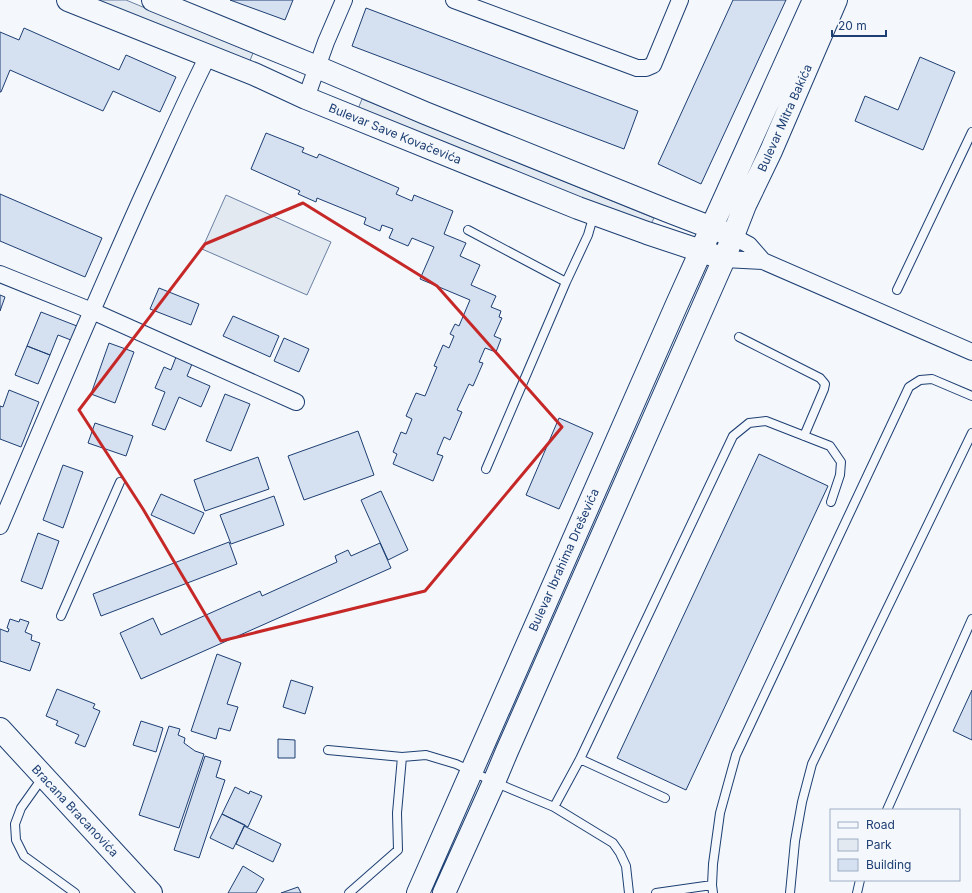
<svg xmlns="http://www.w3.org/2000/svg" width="972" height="893" font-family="Inter,sans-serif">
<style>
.green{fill:#e3e9f0;stroke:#687fa3}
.building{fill:#d5e0f0;stroke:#1d3f73}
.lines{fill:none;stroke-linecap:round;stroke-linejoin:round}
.lane-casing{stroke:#1d3f73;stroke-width:10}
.street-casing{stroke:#1d3f73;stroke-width:18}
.secondary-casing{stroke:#1d3f73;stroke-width:24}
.lane{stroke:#f4f7fb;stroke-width:8}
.street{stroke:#f4f7fb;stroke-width:16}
.secondary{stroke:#f4f7fb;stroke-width:22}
.marked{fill:none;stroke:#c62828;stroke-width:3;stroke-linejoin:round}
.labels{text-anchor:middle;stroke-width:3;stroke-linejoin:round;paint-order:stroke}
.street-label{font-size:12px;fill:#1d3f73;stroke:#f4f7fb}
</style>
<rect width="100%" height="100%" fill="#f4f7fb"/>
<path class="green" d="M96,0H126L253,53L249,63Z
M362,99L654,218L651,224L593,206L358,109Z
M226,195L331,242L307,295L202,249Z"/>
<path class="building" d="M230,0H293L285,20Z
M733,0H786L701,184L658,164Z
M366,8L638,111L624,149L352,46Z
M24,28L119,70L126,55L176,77L160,112L113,91L103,111L10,70L1,92H0V32L19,40Z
M920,57L955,72L923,150L855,121L865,96L898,110Z
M266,133L304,148L302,152L317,158L319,154L399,188L396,194L412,201L414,195L453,211L444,234L466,243L460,256L480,265L471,285L496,296L491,307L501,311L499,317L502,318L494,336L501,339L496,352L485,348L479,362L483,363L473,386L469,384L457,410L462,412L450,440L444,437L437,454L443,456L433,481L393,464L397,454L393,452L401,432L406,434L412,419L406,416L416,393L425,396L437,367L434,366L443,345L449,348L454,336L450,334L455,324L459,326L470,300L420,279L434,247L412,238L408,246L389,238L393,229L382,225L380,231L364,224L366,218L317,198L316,202L298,194L300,191L251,169Z
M0,194L102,238L85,277L0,241Z
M159,288L199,304L191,325L150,309Z
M0,295L5,297L0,311Z
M41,312L82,328L76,342L58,335L50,355L27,346Z
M233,316L279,336L270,357L223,336Z
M284,338L309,349L299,372L274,361Z
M109,343L134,352L115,403L91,394Z
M27,346L50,355L38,384L15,375Z
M176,357L192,364L187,376L210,386L201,407L179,397L165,430L152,425L165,392L155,388L164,367L171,370Z
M9,390L39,402L21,447L0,439V406L3,407Z
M225,394L250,404L231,451L206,441Z
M559,418L593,433L559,509L526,495Z
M95,423L133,436L126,456L88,443Z
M358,431L374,475L304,500L288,456Z
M759,454L828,486L686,790L617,758Z
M258,457L269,489L205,511L194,480Z
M63,465L83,472L63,528L43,520Z
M381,491L408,550L388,560L361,500Z
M161,494L204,513L194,534L151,515Z
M274,496L284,525L231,544L220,515Z
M38,533L59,541L42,589L21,581Z
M229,542L237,564L101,616L93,594Z
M380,543L391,568L141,679L120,633L153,618L161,635L260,591L262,596L337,562L335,556L348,550L351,556Z
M10,619L19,622L20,619L29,622L25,632L32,635L31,640L40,643L30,671L0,661V629L8,632L9,629L7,628Z
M217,654L241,663L227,704L238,707L230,731L219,728L216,739L191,731Z
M291,680L313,687L305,714L283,707Z
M57,689L95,704L93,708L100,711L85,747L75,743L79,735L56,725L58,721L46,716Z
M972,690V740L953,731Z
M141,721L163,728L156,752L133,745Z
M169,726L180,729L178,735L185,738L184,743L195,751L204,754L179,828L139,815Z
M278,739L295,740V758H278Z
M205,756L221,761L216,777L225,780L199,858L174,850Z
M235,787L249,794L250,791L262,796L248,827L222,814Z
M222,814L245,825L233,849L210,838Z
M244,826L281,844L273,862L236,844Z
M243,866L264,879L256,893H228Z
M298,887L301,893H281Z"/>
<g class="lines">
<defs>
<path id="lane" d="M468,230L566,282
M897,290L972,132
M739,337L820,378L825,384L824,389L804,436
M486,469L566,282L588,235L594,214
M61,616L120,482
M328,750L402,757L426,755L456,764L494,782L554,807L613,843L620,853L626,866L629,893
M580,759L665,798
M43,777L21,808L15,824L16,840L24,856L75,893
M554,807L580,759L733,436L749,423L766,421L830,446L841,462L840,475L831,502
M887,810L972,619
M349,893L398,850L397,813L402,757
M656,893L712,885
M713,893L712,885L713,864L720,813L736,755L909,387L920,380L932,379L972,396
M790,893L795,841L802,802L812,764L972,433
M857,893L860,880"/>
<path id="street" d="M454,0L637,68H646L653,65L680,0
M306,98L326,42L344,0
M734,237L749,245L763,261
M724,259L763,261L972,352
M0,274L92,311L296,402
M0,526C47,415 94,304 144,193C165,148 185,101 208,56"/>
<path id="secondary" d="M68,0L254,74L306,98L578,208L647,233L716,256
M153,0L317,67L425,113L668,211L725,233
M0,729L151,893
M418,893L677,304C723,203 769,102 814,0
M444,893L494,782L507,751L724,259L745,205L771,151L836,0"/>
</defs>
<use href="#lane" class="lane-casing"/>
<use href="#street" class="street-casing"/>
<use href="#secondary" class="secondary-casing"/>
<use href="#lane" class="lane"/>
<use href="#street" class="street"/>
<use href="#secondary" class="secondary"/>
</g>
<path class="marked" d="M303,203L437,286L562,427L425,591L221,641L143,509L79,410L205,244Z"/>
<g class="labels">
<g class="street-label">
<text transform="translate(785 118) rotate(-66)" y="4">Bulevar Mitra Bakića</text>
<text transform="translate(395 134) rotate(22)" y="4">Bulevar Save Kovačevića</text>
<text transform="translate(564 560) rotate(-66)" y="4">Bulevar Ibrahima Dreševića</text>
<text transform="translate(75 811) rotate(47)" y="4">Bracana Bracanovića</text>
</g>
</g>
<rect x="830" y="809" width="130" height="72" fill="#f4f7fb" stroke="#9eadc5"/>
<rect x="838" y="822" width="20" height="6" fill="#f4f7fb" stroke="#9eadc5"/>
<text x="866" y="829" font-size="12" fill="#1d3f73">Road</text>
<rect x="838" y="839" width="20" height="12" fill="#e3e9f0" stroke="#9eadc5"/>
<text x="866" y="849" font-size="12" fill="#1d3f73">Park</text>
<rect x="838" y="859" width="20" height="12" fill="#d5e0f0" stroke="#9eadc5"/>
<text x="866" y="869" font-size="12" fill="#1d3f73">Building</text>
<path d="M832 30v6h54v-6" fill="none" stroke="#1d3f73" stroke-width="2"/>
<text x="838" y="30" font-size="12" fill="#1d3f73" stroke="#f4f7fb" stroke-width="3" paint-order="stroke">20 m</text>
</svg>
